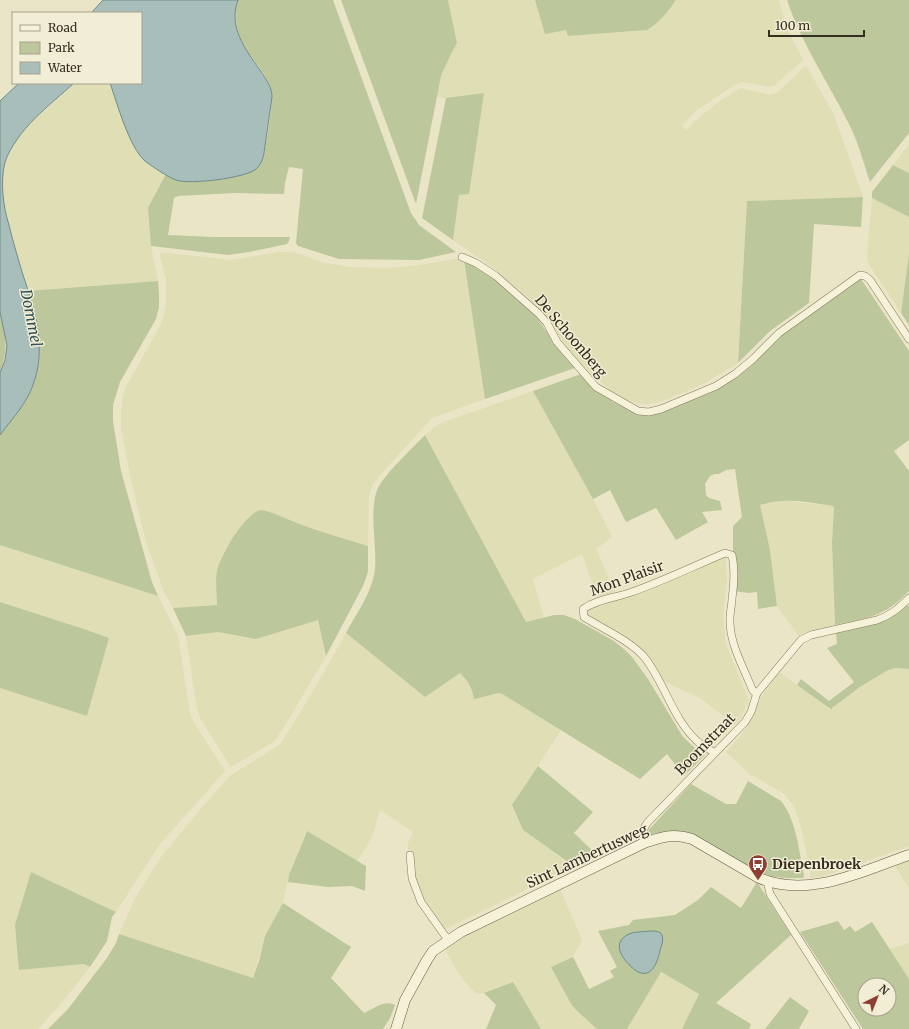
<svg xmlns="http://www.w3.org/2000/svg" width="909" height="1029" font-family="Merriweather,serif">
<style>
.farmland{fill:#dfdeb5}
.green{fill:#bcc89b;fill-rule:evenodd}
.water{fill:#a8bebb;stroke:#6f8c89}
.lines{fill:none;stroke-linecap:round;stroke-linejoin:round}
.street-casing{stroke:#84785e;stroke-width:8}
.secondary-casing{stroke:#665941;stroke-width:11}
.street{stroke:#f6f1d9;stroke-width:7}
.secondary{stroke:#f6f1d9;stroke-width:10}
.labels{text-anchor:middle;stroke-width:3;stroke-linejoin:round;paint-order:stroke}
.street-label{font-size:14px;fill:#362e20;stroke:#f2eed6}
.poi-label{font-size:14px;font-weight:bold;fill:#362e20;stroke:#f2eed6;text-anchor:start}
.water-label{font-size:15px;font-style:italic;fill:#315154;stroke:#f2eed6}
</style>
<rect width="100%" height="100%" fill="#eae5c7"/>
<path class="farmland" d="M448,0H535L539,13L567,30L569,36L636,31L668,12L676,0H779L787,29L803,60L774,86L769,87L744,82L736,84L696,111L682,126L687,130L696,120L721,100L741,88L770,95L777,93L806,65L834,115L863,197L747,201L738,363L705,383L683,393L659,402L648,404H639L629,401L611,391L585,368L566,346L530,299L492,267L453,240L459,195L468,194L484,93L446,98L437,97L441,76L450,56L457,43Z
M74,83H110L122,117L134,145L145,161L166,174L148,209L151,246L158,281L28,291L6,217L3,199L2,174L5,163L14,143L21,133Z
M909,144V173L893,165Z
M872,198L909,217V254L901,313L868,263L867,256Z
M279,252H293L325,263L350,267L384,268L415,266L459,258L464,260L485,399L432,418L381,474L373,484L369,496L368,546L318,532L284,519L266,510L217,580V605L173,608L164,592L146,542L131,480L121,428V412L123,395L128,383L160,326L164,315L166,305V280L160,255L161,253H167L230,260Z
M533,391L593,499L612,537L596,549L615,592L597,597L582,554L533,579L544,617L526,622L425,435L437,425L449,420Z
M773,501H787L833,506L834,509L832,543L835,625L808,631L799,636L777,606L770,550L760,505Z
M0,545L158,596L178,635L190,714L195,724L225,771L160,844L116,912L31,872L19,970L84,964L90,967L59,1006L38,1029H0V688L87,716L109,638L87,630L0,602Z
M724,555L726,559L727,583L723,615L726,644L749,700L741,717L735,725L700,698L657,678L639,650L583,612L584,606Z
M318,619L326,656L293,712L275,741L233,766H230L200,718L197,709L186,636L218,632L256,639Z
M346,633L425,697L460,673L469,682L473,691L489,695L499,693L504,695L561,730L512,806L523,830L574,866L442,931L423,904L408,857V843L413,832L380,810L373,834L367,846L357,861L306,831L289,875L283,903L265,936L253,978L119,934L135,898L161,857L203,806L231,775L279,745L283,740L310,696Z
M896,668L909,669V846L824,876L811,878L803,835L795,808L788,798L783,793L748,773L726,752L742,734L753,716L760,699L778,671L831,710L832,708L860,687L888,670Z
M909,859V888L894,864Z
M560,889L582,940L572,958L551,967L571,1004L576,1010L597,1029H541L513,982L484,993L477,994L471,989L458,973L444,947Z
M909,943V979L889,949Z
M660,972L699,994L682,1029H627Z"/>
<path class="green" d="M238,0H333L411,213L419,225L456,252L419,260L339,259L298,246L296,243L303,169L289,167L285,183L284,194L235,193L178,196L174,198L168,235L213,237H290L289,241L287,244L249,252L228,255L151,246L148,208L166,174L176,180L187,182L207,181L225,178L263,159C266,145 275,97 270,86C260,61 239,51 236,21C235,13 236,8 238,0Z
M341,0H448L457,43L450,56L441,76L416,204Z
M535,0H676C668,12 659,23 647,30L568,36L566,30L545,34Z
M787,0H909V133L870,182C864,164 859,145 851,128C830,85 802,45 787,0Z
M484,93L469,194L459,195L453,240L422,218L446,98Z
M893,165L909,173V217L872,198V192Z
M863,197L861,227L814,224L809,303L770,331L738,363L747,201Z
M909,254V325L901,313Z
M464,260L476,265L530,308L554,342L575,368L485,399Z
M861,279L909,351V440L894,451L909,471V591C885,617 867,618 835,625L832,543L834,509L833,506C808,502 785,497 760,505L770,550L777,606L758,609L757,592L749,593L733,591V526L742,517L735,469L726,470L719,474H715L710,476L705,484L706,495L709,498L720,501L722,510L702,512L708,522L676,540L656,508L626,522L610,490L593,499L533,391L581,374L613,402L632,410L647,413L708,391L777,336Z
M158,281L159,294V307L156,319L120,382L113,405V421L121,471L152,582L158,596L0,545V435L26,401L33,386L39,362L38,329L28,291Z
M0,312C7,334 8,350 0,373Z
M425,435L526,622L554,615H564L575,619L614,641L626,651L632,657L648,679L683,737L695,748L705,755L684,776L667,754L640,779L504,695L499,693L474,699C472,687 468,681 460,673L425,697L346,633C356,614 373,591 375,569C377,547 369,511 377,490C385,473 412,449 425,435Z
M261,510C272,511 290,521 302,525C324,533 346,539 368,546V572L363,586L326,656L318,620L256,639L218,632L186,636L173,608L217,605C217,594 215,581 217,571C221,555 244,514 261,510Z
M0,602L87,630L109,638L87,716L0,688Z
M907,605L909,607V669L896,668L888,670L860,687L832,708V710L797,685L801,679L829,701L854,682L827,648L837,644L836,632C862,627 887,625 907,605Z
M538,766L593,812L574,833L597,855L574,866L523,830L512,805Z
M748,781L781,801C797,821 799,852 804,875L803,878H786L769,876L670,832L657,834L645,838L644,835L691,784L726,804H736Z
M307,831L366,866L365,891L352,886L327,887L288,882L289,875Z
M31,872L116,912L112,917L107,941L90,967L84,964L19,970L15,925Z
M757,882L791,935L716,1003L751,1024L749,1029H682L699,994L661,972L627,1029H597L576,1010L571,1004L551,967L573,957L589,989L614,977L610,971L617,967L598,931L629,925L633,920L675,915L698,900L711,887L741,908Z
M283,903L351,947L331,978L364,1013C373,1009 385,999 395,1005L390,1018L383,1029H48L68,1009L107,958L116,943L119,934L253,978L259,961L265,936Z
M838,921L844,930L850,926L855,932L872,922L909,979V1029H863L800,932ZM865,985H889V1009H865Z
M513,982L515,985L541,1029H486L496,1005L484,993Z
M790,997L809,1011L799,1029H765Z"/>
<path class="water" d="M103,0H238C228,27 245,49 260,70C266,79 272,87 272,97L264,153C263,158 261,165 256,169C246,178 189,185 176,180C169,178 150,165 145,161C129,147 117,103 110,83H141V13H91Z
M19,83H74C49,106 17,129 5,162C0,182 3,206 9,225C13,242 18,258 23,275C35,311 47,347 33,385C27,403 12,419 0,435V373L5,360L7,345L0,312V101Z
M651,931C655,931 660,931 662,935C664,940 661,946 660,951C657,963 651,981 635,970C625,962 610,945 627,935C634,931 644,932 651,931Z"/>
<g class="lines">
<defs>
<path id="street" d="M462,257L476,263L496,276L539,314L547,323L557,342L596,387L638,411L649,412L661,409L716,386L735,374L753,359L779,333L860,275L865,276L870,280L909,339
M715,753C709,749 702,746 697,741C673,719 665,684 645,658C631,641 603,629 584,617L583,609C597,599 615,598 632,592C663,581 694,566 725,553L732,555C735,569 734,585 732,599C732,605 730,611 730,618C729,643 743,666 752,689L756,694L757,693
M644,843L642,832L647,823L745,722L751,712L757,693L801,640L811,635L877,620C891,615 899,608 909,598
M410,855L412,878L421,902L448,940
M767,881L770,894L856,1029"/>
<path id="secondary" d="M396,1029L405,1000L427,960L433,951L461,932L644,843C663,837 672,833 692,839L759,878C809,899 862,871 909,855"/>
</defs>
<use href="#street" class="street-casing"/>
<use href="#secondary" class="secondary-casing"/>
<use href="#street" class="street"/>
<use href="#secondary" class="secondary"/>
</g>
<defs>
<symbol id="bus-pin" viewBox="-11 -11 22 30"><path d="M0 17L-7.5 6A9.5 9.5 0 1 1 7.5 6Z" fill="#8e3f33" stroke="#f2eed6"/><path d="M-5-6H5V4H4V6H2V4H-2V6H-4V4H-5ZM-3.5-4V0h7V-4ZM-3.5 1.2v1.5H-2V1.2ZM2 1.2v1.5H3.5V1.2Z" fill="#fff"/></symbol>
</defs>
<g fill-rule="evenodd">
<use href="#bus-pin" x="747" y="853" width="22" height="30"/>
</g>
<g class="labels">
<g class="street-label">
<text transform="translate(571 336) rotate(50)" y="5">De Schoonberg</text>
<text transform="translate(627 578) rotate(-20)" y="5">Mon Plaisir</text>
<text transform="translate(705 744) rotate(-46)" y="5">Boomstraat</text>
<text transform="translate(587 856) rotate(-25)" y="5">Sint Lambertusweg</text>
</g>
<g class="poi-label">
<text x="772" y="869">Diepenbroek</text>
</g>
<g class="water-label">
<text transform="translate(31 318) rotate(79)" y="5">Dommel</text>
</g>
</g>
<rect x="12" y="12" width="130" height="72" fill="#f2eed6" stroke="#a7a18d"/>
<rect x="20" y="25" width="20" height="6" fill="#f6f1d9" stroke="#a7a18d"/>
<text x="48" y="32" font-size="12" fill="#362e20">Road</text>
<rect x="20" y="42" width="20" height="12" fill="#bcc89b" stroke="#a7a18d"/>
<text x="48" y="52" font-size="12" fill="#362e20">Park</text>
<rect x="20" y="62" width="20" height="12" fill="#a8bebb" stroke="#a7a18d"/>
<text x="48" y="72" font-size="12" fill="#362e20">Water</text>
<g transform="translate(877 997) rotate(43)"><circle r="19" fill="#f2eed6" stroke="#a7a18d"/>
<path d="M0-3L7 15L0 10L-7 15Z" fill="#8e3f33"/>
<text y="-6" font-size="11" font-weight="bold" text-anchor="middle" fill="#362e20">N</text>
</g>
<path d="M769 30v6h95v-6" fill="none" stroke="#362e20" stroke-width="2"/>
<text x="775" y="30" font-size="12" fill="#362e20" stroke="#f2eed6" stroke-width="3" paint-order="stroke">100 m</text>
</svg>
